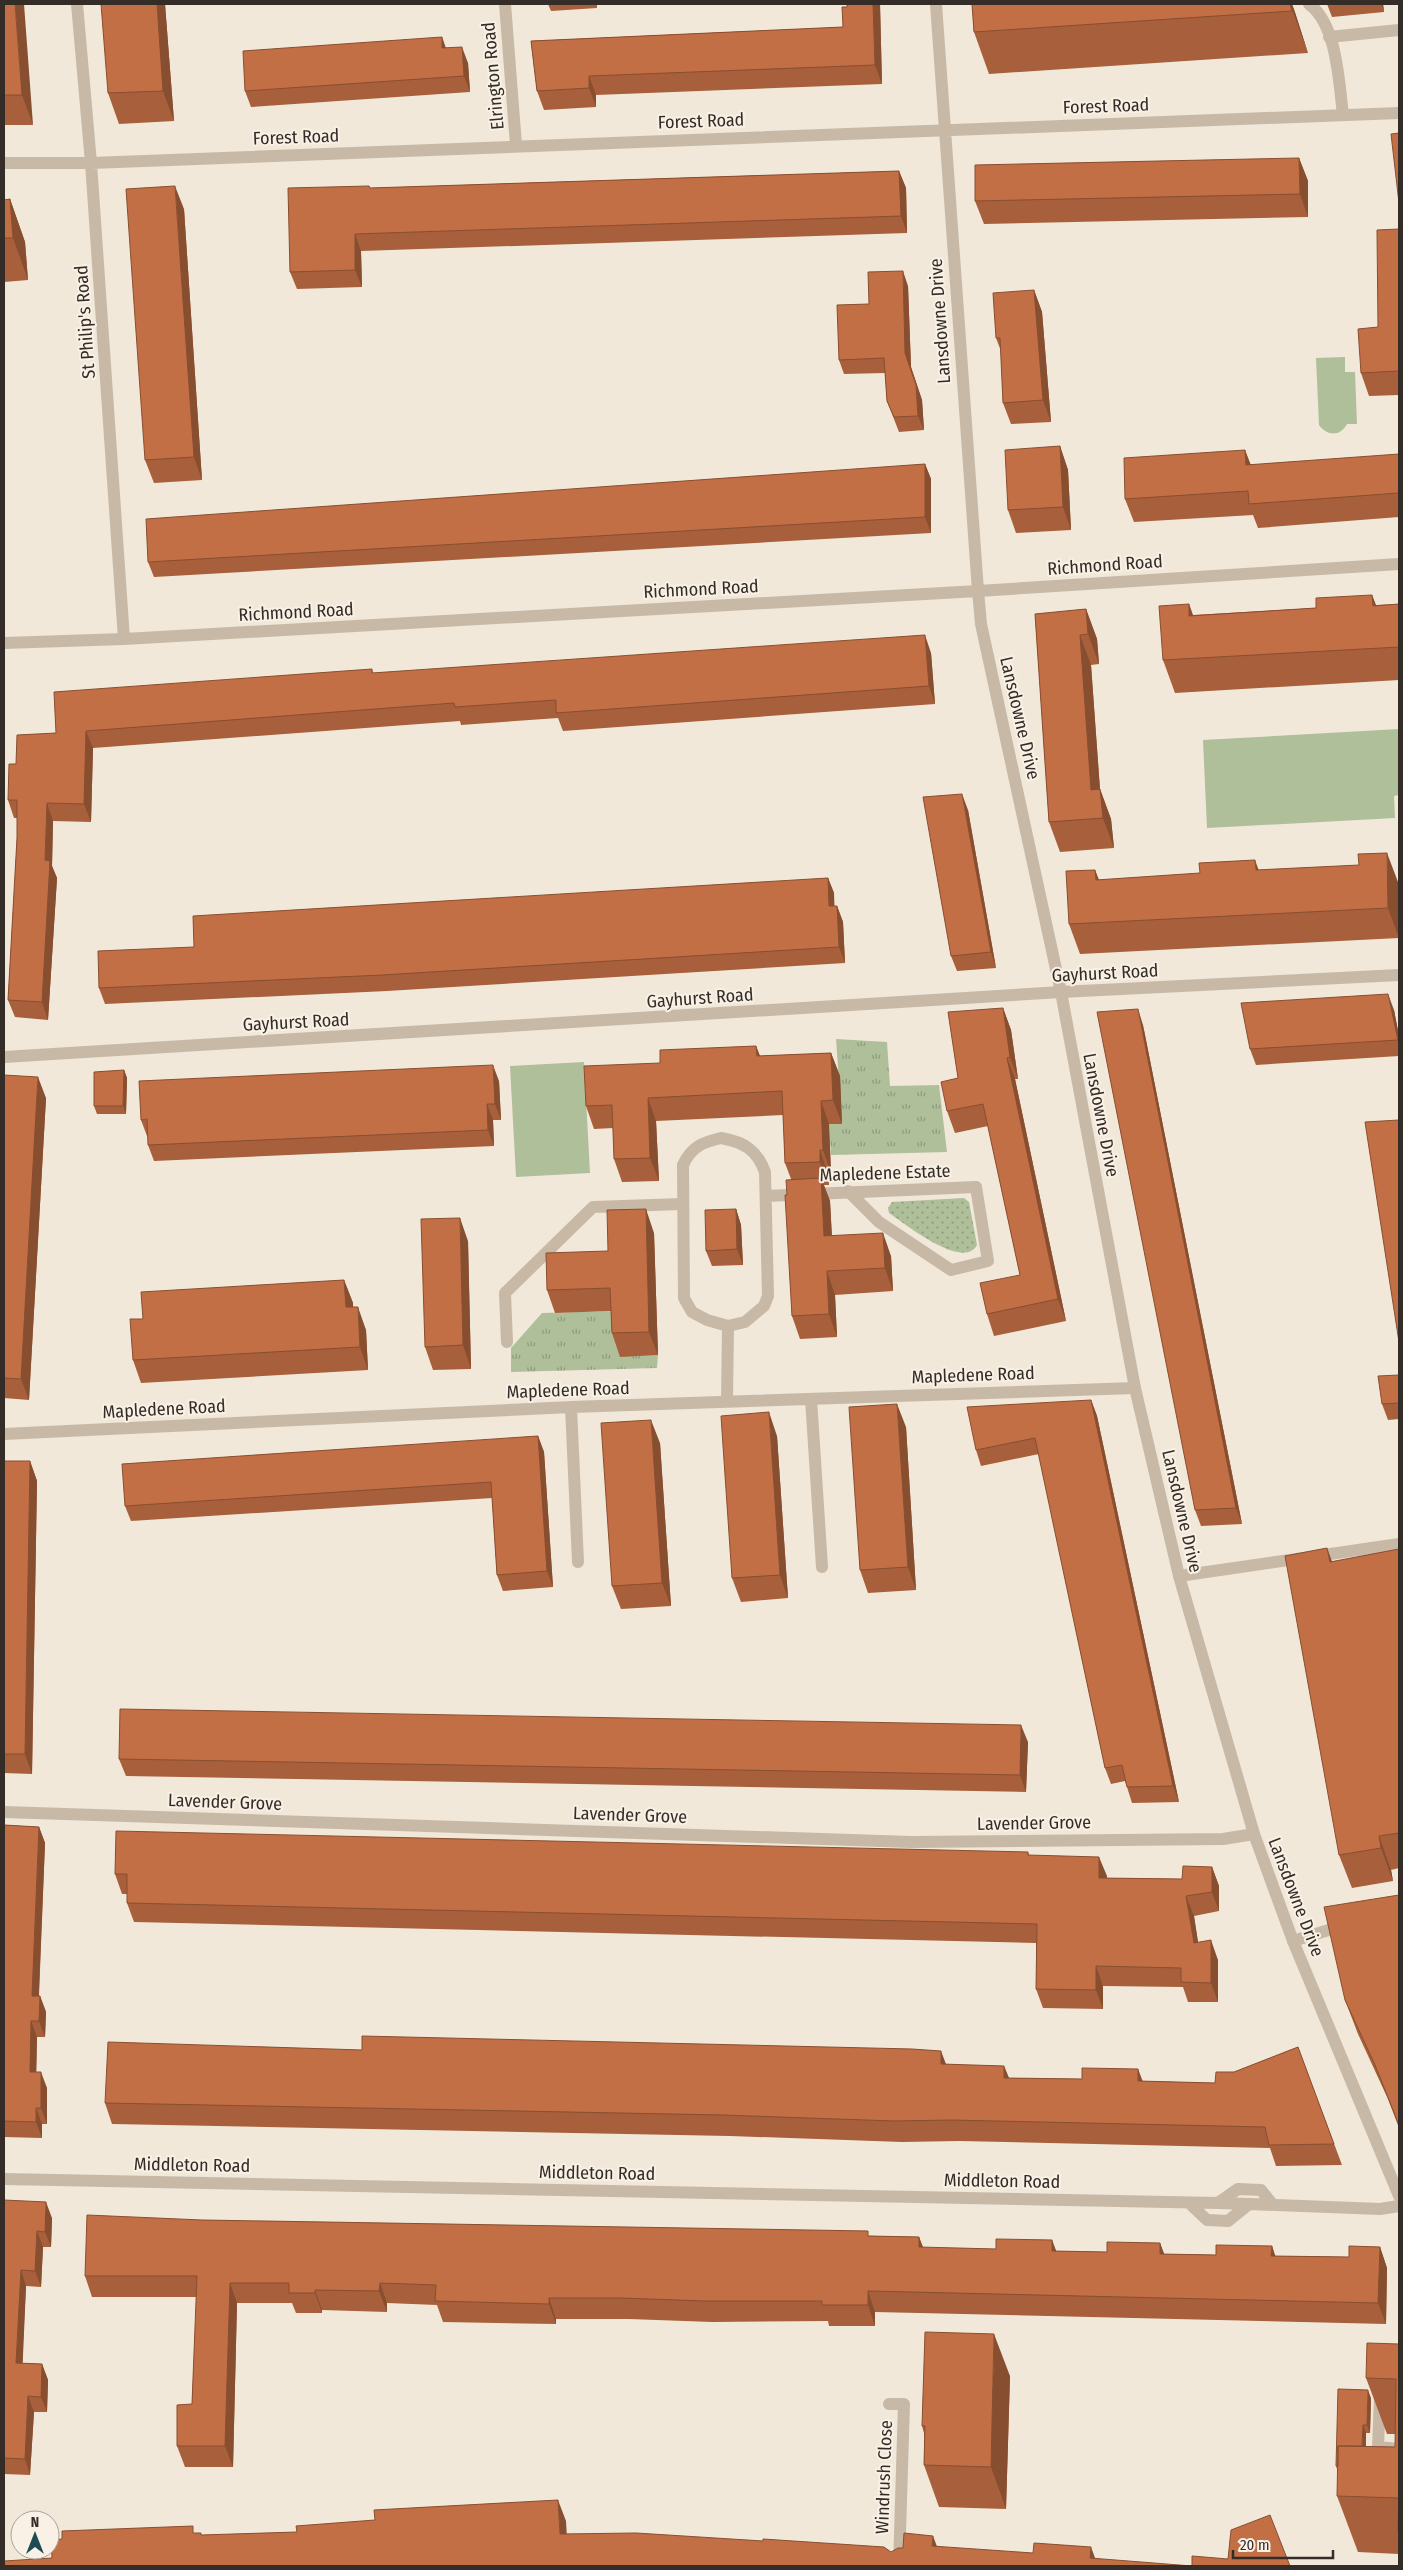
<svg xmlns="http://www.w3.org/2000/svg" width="1403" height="2570" font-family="'Fira Sans Condensed',sans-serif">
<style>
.grass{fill:url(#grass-tufts)}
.park{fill:#afbf9a}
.garden{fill:url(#garden-dots)}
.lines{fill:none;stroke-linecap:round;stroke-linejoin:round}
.service{stroke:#c8b9a6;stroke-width:12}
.minor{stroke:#c8b9a6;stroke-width:12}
.tertiary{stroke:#c8b9a6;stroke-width:12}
.wall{fill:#a85f3b}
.shaded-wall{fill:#884e30}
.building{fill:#c36f45;stroke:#884e30}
.labels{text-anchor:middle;stroke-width:4;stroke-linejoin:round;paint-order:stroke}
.street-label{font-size:18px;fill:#342c27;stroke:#f9f1e5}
</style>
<defs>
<pattern id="grass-tufts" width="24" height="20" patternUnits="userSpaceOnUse" patternTransform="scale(1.25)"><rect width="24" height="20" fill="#afbf9a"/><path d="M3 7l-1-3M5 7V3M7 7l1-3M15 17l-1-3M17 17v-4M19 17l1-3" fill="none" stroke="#8f9b7e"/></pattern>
<pattern id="garden-dots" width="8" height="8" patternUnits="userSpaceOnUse" patternTransform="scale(1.25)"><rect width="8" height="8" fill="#afbf9a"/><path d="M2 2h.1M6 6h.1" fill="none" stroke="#8f9b7e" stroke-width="1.8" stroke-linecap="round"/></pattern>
</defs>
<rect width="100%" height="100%" fill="#f1e8d9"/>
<path class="grass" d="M836,1039L887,1042L890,1086L939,1085L947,1152L831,1155L829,1124L842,1123Z
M619,1311L620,1356L658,1355L657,1368L511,1372V1348L542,1313Z"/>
<path class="park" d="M1345,357V372H1355L1357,424H1347C1340,437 1327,436 1319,425L1316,358Z
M1399,729V795L1394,796L1395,818L1207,828L1203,740Z
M584,1062L590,1173L516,1177L510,1066Z"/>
<path class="garden" d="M964,1198L969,1202L977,1245C963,1271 904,1223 889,1213L888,1208L892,1202Z"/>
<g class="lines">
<path class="service" d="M1309,4C1337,24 1339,83 1343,115
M1329,37L1399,30
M848,1191L879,1222L951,1270L988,1261L976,1187
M1293,1941L1345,1925
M1218,2203L1249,2204
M1380,2396L1378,2447L1399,2449"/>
<path class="minor" d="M77,4L91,163L124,639
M505,4L516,145
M936,4L978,591L1399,564
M4,163H91L1399,113
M4,1057L1061,992L1399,975
M721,1138C744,1142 757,1150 765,1172L768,1296L764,1306L745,1322L728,1326L707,1320L692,1312L684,1298L683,1165C691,1147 703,1142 721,1138Z
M766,1196L976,1187
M507,1342L505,1293L593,1207L682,1204
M811,1399L822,1567
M727,1401L728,1326
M571,1407L578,1562
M4,1434L571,1407L1135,1388
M1179,1576L1399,1544
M4,1812L911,1842L1223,1839L1254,1834
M4,2179L1218,2203L1238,2189L1261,2190L1273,2205
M1189,2203L1207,2220L1228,2221L1249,2204L1380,2209L1399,2206
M889,2404H904L899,2566"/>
<path class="tertiary" d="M4,643L124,639L978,591L981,624L1061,992L1135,1388L1179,1576L1254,1834L1293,1941L1399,2196"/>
</g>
<path class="wall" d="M4,4L33,125H4Z
M165,4L174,121L119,124L108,93Z
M548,4H597V8L551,11Z
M847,4H880L882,84L596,95V107L544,110L537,91L531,41L843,27L847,7Z
M972,4H1292L1308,53L989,74L974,32Z
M1327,4H1383L1384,12L1332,17Z
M442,37L446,48L468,63L470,92L251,107L245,91Z
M1299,158L1308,181V217L984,224L975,201Z
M899,171L906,188L907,233L361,251L362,287L297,289L290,272L369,186L370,188Z
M10,199L25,242L28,280L4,282V200Z
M184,209L202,480L154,483L145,460Z
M1399,229V395L1369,396L1361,373L1378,327Z
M908,286L911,367L922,400L924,430L899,432L887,401L885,373L844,374L839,360L869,304Z
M1034,290L1042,312L1051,422L1011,424L1003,403L1001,351L996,338Z
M1060,446L1068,470L1071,530L1016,533L1008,510Z
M1245,450L1250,465L1399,455V517L1258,528L1253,515L1134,522L1125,499Z
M925,464L931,479V533L154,577L148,562Z
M1372,595L1376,605L1399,604V680L1175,693L1163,660L1189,604L1193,615L1316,608Z
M1086,609L1097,639L1099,664L1091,665L1100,789L1111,819L1114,848L1060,852L1049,822L1035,614Z
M931,653L935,704L563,731L558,718L461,725L460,721L93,748L91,822L53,821L52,866L57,878L48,1020L15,1017L8,1000L17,838V818H14L8,800L16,764L56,733L372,669L373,673Z
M968,810L996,968L957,971L951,956Z
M1095,870L1099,880L1259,870L1398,882L1399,938L1080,954L1069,924Z
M828,878L834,893V906H837L843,922L845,963L387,991L105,1004L99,988L194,947Z
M1003,1008L1011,1030L1018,1079H1015L1066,1321L994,1336L987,1314L1020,1275L988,1126L955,1133L947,1111Z
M1394,1010L1399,1036V1056L1256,1065L1250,1049Z
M1143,1025L1242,1524L1201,1526L1195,1510Z
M756,1046L760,1056L831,1053L840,1076L842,1124H829L831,1173L828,1174L829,1185H824L830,1201L832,1236L891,1256L893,1291L835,1295L837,1337L800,1339L792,1316L787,1195L791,1179L785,1163L783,1115L656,1121L659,1181L622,1182L614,1159L613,1128L594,1129L586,1106L660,1063Z
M124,1070L127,1078L126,1114H97L94,1106Z
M4,1075L46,1098L29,1400L4,1398Z
M499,1081L501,1120H493L494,1146L154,1161L148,1145V1136H147L141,1120Z
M736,1209L741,1225L743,1265L712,1266L706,1251Z
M654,1233L658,1355L620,1357L612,1333L611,1311L555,1313L547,1290Z
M468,1241L471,1369L433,1370L425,1347Z
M344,1280L353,1303V1307L366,1330L368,1370L141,1383L133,1360Z
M1399,1375V1419L1388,1420L1382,1404Z
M1091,1400L1097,1416L1179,1802L1132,1803L1127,1787L1125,1781L1111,1784L1105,1768L1039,1454L981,1466L976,1450Z
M906,1427L916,1590L868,1593L860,1570Z
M538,1436L544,1452L553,1587L503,1591L497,1575L492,1498L131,1521L125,1506Z
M777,1436L788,1598L741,1602L732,1578Z
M660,1443L671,1606L621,1609L612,1586Z
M4,1461H30L37,1481L32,1774L4,1773Z
M1327,1548L1332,1562L1399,1549V1868L1391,1870L1393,1881L1352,1888L1339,1855Z
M1028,1742L1026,1792L126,1776L119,1759Z
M4,1825L39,1827L45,1843L39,1996H40L46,2012L45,2037H37L36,2072L47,2088V2124H42V2138L4,2137Z
M1028,1852L1029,1855L1107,1876L1106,1878L1182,1879L1212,1867L1219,1886V1911L1194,1916L1198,1942L1218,1960V2002H1188L1183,1987L1103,1986V2009L1043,2008L1036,1989V1943L134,1922L127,1903V1894H122L115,1874Z
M1399,1895V2128L1388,2099L1358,2034L1345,2000Z
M1298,2047L1342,2165L1276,2166L1270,2148L959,2141L902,2142L730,2136L112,2124L105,2103L362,2050L1004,2066L1009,2078L1082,2079L1138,2069L1142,2081L1215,2083L1234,2072Z
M4,2200L52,2218L51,2247H43L41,2287L26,2286L22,2363L42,2364L48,2380L47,2412H34L30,2475L4,2474Z
M202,2220L919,2237L923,2248L996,2249L1052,2240L1056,2251L1107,2252L1160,2243L1164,2254L1216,2255L1272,2246L1275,2256L1349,2257L1380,2247L1387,2268L1386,2324L875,2312V2326H829L828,2321L712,2322L629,2319H556V2324L443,2322L437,2305L387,2303V2312L322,2310V2313H296L292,2303H237L233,2467H185L177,2446L192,2404L197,2297H92L85,2276Z
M1399,2344V2554L1358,2552L1337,2496L1338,2472L1336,2466L1371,2398L1370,2433H1366V2446L1395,2447V2434H1387L1366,2378Z
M1010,2376L1006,2509L939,2507L924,2465V2433L922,2426Z"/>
<path class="shaded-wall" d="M15,4H24L33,125L22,95Z
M157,4H165L174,121L163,91Z
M873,4H880L882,84L875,65Z
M1290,4H1292L1295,12L1308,53Z
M1381,4H1383L1384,12Z
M442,37L447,53L442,48Z
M462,47L468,63L470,92L464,76Z
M589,76L596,95V107L589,88Z
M1299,158L1308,181V217L1300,194Z
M899,171L906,188L907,233L901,216Z
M175,186L184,209L202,480L194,457Z
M10,199L25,242L28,280L13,238Z
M355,234L361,251L362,287L355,270Z
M903,271L908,286L911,367L922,400L924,430L918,416L905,353Z
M1034,290L1042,312L1051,422L1043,400Z
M1060,446L1068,470L1071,530L1063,507Z
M1245,450L1254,473L1246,465Z
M925,464L931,479V533L925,517Z
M1372,595L1384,627L1373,606Z
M1189,604L1200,637L1189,616Z
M1086,609L1097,639L1099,664L1088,634Z
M925,635L931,653L935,704L929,686Z
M1080,635L1091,665L1102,818L1091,790Z
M86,731L93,748L91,822L84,804Z
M1100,789L1111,819L1114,848L1103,818Z
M962,794L968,810L996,968L991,952Z
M47,803L53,821L52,866L57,878L48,1020L42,1002Z
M1387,853L1398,882L1399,938L1388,908Z
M1255,860L1266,890L1256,870Z
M1095,870L1106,899L1096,880Z
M828,878L834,893L835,922L829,906Z
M837,906L843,922L845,963L839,947Z
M1388,994L1394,1010L1399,1036V1045L1398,1040Z
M1003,1008L1011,1030L1018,1079L1010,1057Z
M1138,1009L1143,1025L1242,1524L1236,1508Z
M756,1046L765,1069L757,1056Z
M831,1053L840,1076L842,1124L833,1100Z
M1007,1058L1015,1079L1066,1321L1058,1299Z
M493,1065L499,1081L501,1120L495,1104Z
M124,1070L127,1078L126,1114L123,1106Z
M38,1077L46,1098L29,1400L21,1379Z
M648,1098L656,1121L659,1181L650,1158Z
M821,1101L829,1124L831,1173L823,1150Z
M487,1104L493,1120L494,1146L488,1130Z
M820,1150L828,1174L829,1185L820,1162Z
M821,1178L830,1201L833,1260L824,1236Z
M646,1209L654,1233L658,1355L649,1332Z
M736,1209L741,1225L743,1265L737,1249Z
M460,1218L468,1241L471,1369L463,1345Z
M883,1233L891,1256L893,1291L885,1268Z
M827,1271L835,1295L837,1337L829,1314Z
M344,1280L353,1303L354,1330L346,1307Z
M358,1307L366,1330L368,1370L360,1347Z
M1091,1400L1097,1416L1179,1802L1173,1786Z
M897,1404L906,1427L916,1590L908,1567Z
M769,1412L777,1436L788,1598L780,1575Z
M651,1420L660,1443L671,1606L662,1583Z
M538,1436L544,1452L553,1587L547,1571Z
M30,1461L37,1481L32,1774L25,1754Z
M1327,1548L1339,1581L1330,1562Z
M1021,1725L1028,1742L1026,1792L1020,1775Z
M39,1827L45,1843L38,2012L32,1996Z
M1379,1836L1391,1870L1393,1881L1381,1848Z
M1099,1857L1107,1876L1106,1897L1099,1878Z
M1212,1867L1219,1886V1911L1212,1892Z
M1186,1896L1194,1916L1201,1962L1194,1943Z
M1211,1940L1218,1960V2002L1211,1983Z
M1096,1966L1103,1986V2009L1096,1990Z
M40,1996L46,2012L45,2037L39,2021Z
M31,2021L37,2037L36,2088L30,2072Z
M941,2051L949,2072L941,2064Z
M1004,2066L1012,2086L1004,2078Z
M1138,2069L1146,2090L1138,2081Z
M41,2072L47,2088V2124L41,2108Z
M36,2108L42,2124V2138L36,2122Z
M46,2202L52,2218L51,2247L45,2232Z
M37,2231L43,2247L41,2287L35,2271Z
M919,2237L927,2257L919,2247Z
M1052,2240L1060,2261L1052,2251Z
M1160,2243L1168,2264L1160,2254Z
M1272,2246L1279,2267L1271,2256Z
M1380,2247L1387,2268L1386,2324L1378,2303Z
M21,2270L26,2286L22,2379L16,2363Z
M230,2283L237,2303L233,2467L225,2446Z
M380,2283L387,2303V2312L379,2291Z
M315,2290L322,2310V2313L315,2293Z
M868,2291L875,2312V2326L868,2305Z
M549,2298L556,2319V2324L549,2304Z
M994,2334L1010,2376L1006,2509L991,2467Z
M42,2364L48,2380L47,2412L41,2397Z
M1368,2390L1371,2398L1370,2433L1367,2425Z
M28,2396L34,2412L30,2475L25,2459Z
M1363,2425L1366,2433L1365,2475L1362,2467Z
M558,2500L566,2521L568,2556L560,2534Z
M933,2536L941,2557L932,2546Z
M1091,2547L1098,2566L1090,2558Z"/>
<path class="building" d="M4,4H15L22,95H4Z
M101,4H157L163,91L108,93Z
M847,4H873L875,65L589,76V88L537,91L531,41L843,27L842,7H847Z
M972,4H1290L1292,11L974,32Z
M442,37V48L462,47L464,76L245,91L243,51Z
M1399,133V203L1391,134Z
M1299,158L1300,194L975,201V165Z
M899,171L901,216L355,234V270L290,272L288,188L369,186L370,188Z
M175,186L194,457L145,460L126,189Z
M10,199L13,238H4V200Z
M1399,229V371L1361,373L1358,329L1378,327L1377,230Z
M903,271L905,353L916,385L918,416L894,417L887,401L884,358L839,360L837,305L869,304L868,272Z
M1034,290L1043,400L1003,403L1000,338H996L993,293Z
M1060,446L1063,507L1008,510L1005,450Z
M1245,450L1246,465L1399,454V493L1249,504L1248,491L1125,499L1124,458Z
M925,464V517L148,562L146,519Z
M1372,595L1373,606L1399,604V647L1163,660L1159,606L1189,604V616L1316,608V598Z
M1086,609L1088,634L1080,635L1091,790L1100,789L1103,818L1049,822L1035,614Z
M925,635L929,686L556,713V700L455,707L454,703L86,731L84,804L47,803L45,860L50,861L42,1002L8,1000L17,838V800H8L9,764H16L17,735L56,733L54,692L372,669V673Z
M962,794L991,952L951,956L923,797Z
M1387,853L1388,908L1069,924L1066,871L1095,870L1096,880L1200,873L1199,863L1255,860L1256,870L1359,865L1358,854Z
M828,878L829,906H837L839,947L382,975L99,988L98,951L194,947L193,916Z
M1388,994L1398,1040L1250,1049L1241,1003Z
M1003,1008L1010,1057L1007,1058L1058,1299L987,1314L980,1283L1020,1275L983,1104L947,1111L941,1082L958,1078L948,1012Z
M1138,1009L1236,1508L1195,1510L1097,1012Z
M756,1046L757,1056L831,1053L833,1100L821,1101L823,1150H820V1162L785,1163L782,1091L648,1098L650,1158L614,1159L612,1105L586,1106L584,1066L660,1063V1050Z
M493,1065L495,1104H487L488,1130L148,1145L147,1119L141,1120L139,1081Z
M124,1070L123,1106H94V1072Z
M4,1075L38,1077L21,1379L4,1378Z
M1399,1120V1342L1365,1122Z
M821,1178L824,1236L883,1233L885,1268L827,1271L829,1314L792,1316L785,1195H787L786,1180Z
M646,1209L649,1332L612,1333L610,1288L547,1290L546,1253L608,1251L607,1210Z
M736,1209L737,1249L706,1251L705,1210Z
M460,1218L463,1345L425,1347L421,1219Z
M344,1280L346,1307H358L360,1347L133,1360L130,1319H143L141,1292Z
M1399,1375V1403L1382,1404L1378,1376Z
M1091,1400L1173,1786L1127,1787L1122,1765L1105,1768L1035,1438L976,1450L967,1407Z
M897,1404L908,1567L860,1570L849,1407Z
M769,1412L780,1575L732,1578L721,1416Z
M651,1420L662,1583L612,1586L601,1423Z
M538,1436L547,1571L497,1575L491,1482L125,1506L122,1464Z
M4,1461H30L25,1754H4Z
M1327,1548L1330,1562L1399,1549V1833L1379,1836L1381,1848L1339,1855L1285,1556Z
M120,1709L1021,1725L1020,1775L119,1759Z
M4,1825L39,1827L32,1996H40L39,2021H31L30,2072H41V2108H36V2122L4,2121Z
M116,1831L1028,1852V1855L1099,1857V1878L1182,1879L1183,1866L1212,1867V1892L1186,1896L1194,1943L1211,1940V1983L1181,1982V1968L1096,1966V1990L1036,1989L1037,1924L127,1903V1874H115Z
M1399,1895V2125L1375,2065L1345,2000L1324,1907Z
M362,2036L912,2049L941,2051V2064L1004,2066V2078L1082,2079V2068L1138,2069V2081L1215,2083L1216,2072H1234L1298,2047L1334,2144L1269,2145L1265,2127L951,2120L894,2121L722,2115L105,2103L108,2042L362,2050Z
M4,2200L46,2202L45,2232L37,2231L35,2271L21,2270L16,2363L42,2364L41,2397L28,2396L25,2459L4,2458Z
M87,2215L202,2220L868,2231V2236L919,2237V2247L996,2249V2239L1052,2240V2251L1107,2252V2242L1160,2243V2254L1216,2255V2245L1272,2246L1271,2256L1349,2257V2246L1380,2247L1378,2303L868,2291V2305H822V2301H705L622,2298H549V2304L435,2301L436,2285L380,2283L379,2291L315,2290V2293H289V2283H230L225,2446H177V2405L192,2404L197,2276H85Z
M925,2332L994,2334L991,2467L924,2465L925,2426H922Z
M1367,2343L1399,2344V2532H1398L1399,2498L1337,2496L1338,2446L1395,2447L1396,2379L1366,2378Z
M1338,2389L1368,2390L1367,2425H1363L1362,2446H1338V2466H1336Z
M558,2500L560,2534L636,2533L763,2541V2539L884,2547L891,2552L898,2548H903L904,2533L933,2536L932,2546L1033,2553L1034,2543L1091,2547L1090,2558L1192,2566V2556L1228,2559L1231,2530L1270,2515L1290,2566H4V2561L52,2558L51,2540L62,2539V2531L193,2526V2533H201V2535L297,2532L296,2526L375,2520L374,2510Z"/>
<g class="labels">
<g class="street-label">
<text transform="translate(493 76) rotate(-95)" y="6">Elrington Road</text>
<text transform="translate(1106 106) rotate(-2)" y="6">Forest Road</text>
<text transform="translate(701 121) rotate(-2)" y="6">Forest Road</text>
<text transform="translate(296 137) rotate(-2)" y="6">Forest Road</text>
<text transform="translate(940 321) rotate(-94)" y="6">Lansdowne Drive</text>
<text transform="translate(85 322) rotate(-94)" y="6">St Philip's Road</text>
<text transform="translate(1105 565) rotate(-4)" y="6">Richmond Road</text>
<text transform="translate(701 589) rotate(-3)" y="6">Richmond Road</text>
<text transform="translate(296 612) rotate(-3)" y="6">Richmond Road</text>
<text transform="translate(1020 718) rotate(77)" y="6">Lansdowne Drive</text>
<text transform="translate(1105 973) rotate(-3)" y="6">Gayhurst Road</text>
<text transform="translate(700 998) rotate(-4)" y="6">Gayhurst Road</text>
<text transform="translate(296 1022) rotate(-3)" y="6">Gayhurst Road</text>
<text transform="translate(1101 1115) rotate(79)" y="6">Lansdowne Drive</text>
<text transform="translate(885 1173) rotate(-2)" y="6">Mapledene Estate</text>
<text transform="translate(973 1375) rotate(-2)" y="6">Mapledene Road</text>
<text transform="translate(568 1390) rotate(-2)" y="6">Mapledene Road</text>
<text transform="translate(164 1409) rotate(-3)" y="6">Mapledene Road</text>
<text transform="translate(1182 1511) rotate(77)" y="6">Lansdowne Drive</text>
<text transform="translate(225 1802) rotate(2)" y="6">Lavender Grove</text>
<text transform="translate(630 1815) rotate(2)" y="6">Lavender Grove</text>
<text transform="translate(1034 1823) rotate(-1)" y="6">Lavender Grove</text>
<text transform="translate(1296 1897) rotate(69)" y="6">Lansdowne Drive</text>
<text transform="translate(192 2165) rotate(1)" y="6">Middleton Road</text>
<text transform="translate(597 2173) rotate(1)" y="6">Middleton Road</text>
<text transform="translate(1002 2181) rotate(1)" y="6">Middleton Road</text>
<text transform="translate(884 2477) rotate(-88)" y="6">Windrush Close</text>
</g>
</g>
<rect width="1403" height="2570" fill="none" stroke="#342c27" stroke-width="10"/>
<g transform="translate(35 2535)"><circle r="24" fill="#f9f1e5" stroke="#aaa299"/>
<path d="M0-4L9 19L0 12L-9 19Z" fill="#1d4c55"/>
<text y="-8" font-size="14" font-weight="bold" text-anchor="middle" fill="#342c27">N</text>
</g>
<path d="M1233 2550v8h100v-8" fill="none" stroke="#342c27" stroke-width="2.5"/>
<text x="1240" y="2550" font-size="15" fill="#342c27" stroke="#f9f1e5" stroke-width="4" paint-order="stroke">20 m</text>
</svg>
